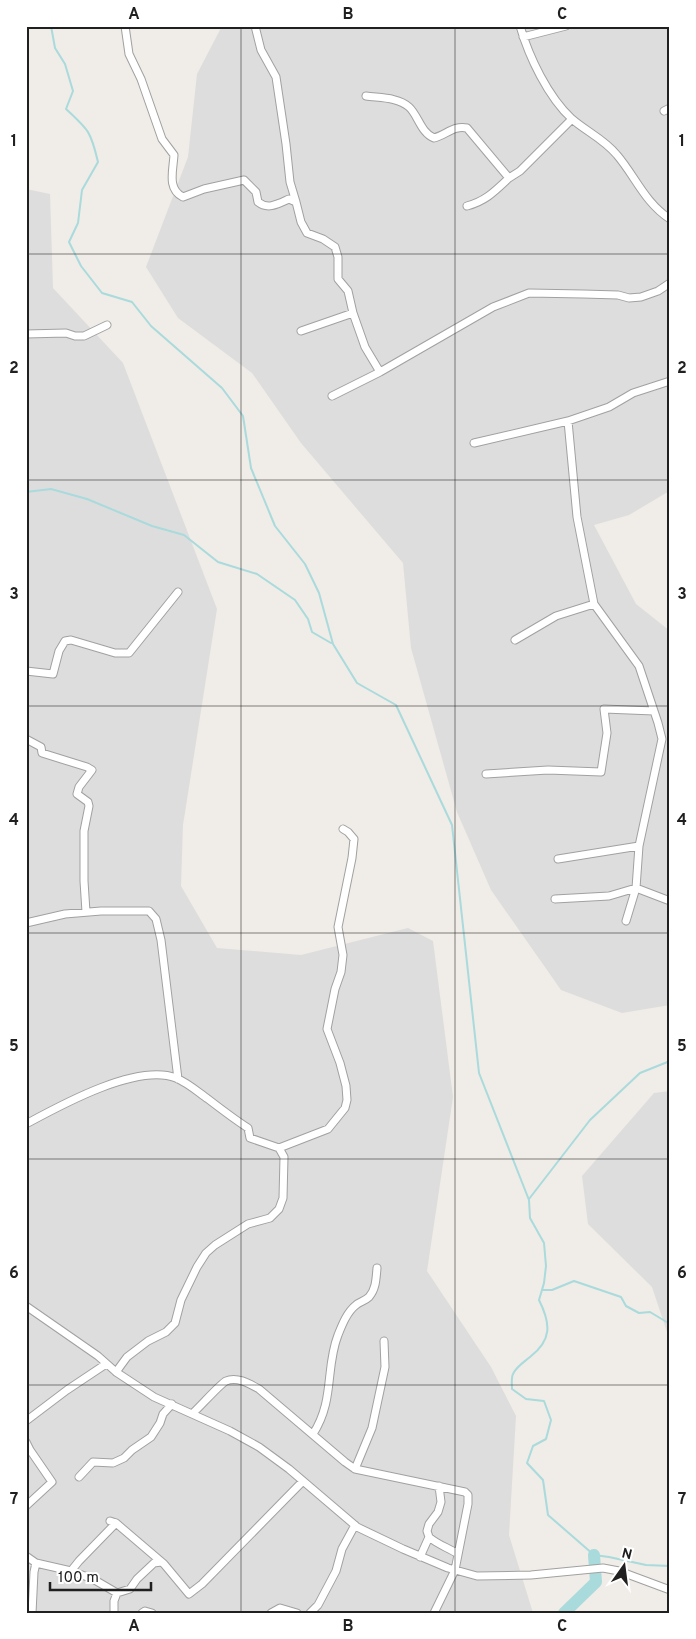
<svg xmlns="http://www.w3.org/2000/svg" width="696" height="1639" font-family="Overpass,sans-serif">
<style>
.residential{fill:#dedddd}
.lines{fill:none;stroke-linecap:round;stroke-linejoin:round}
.stream{stroke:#a9dadc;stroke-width:2}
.river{stroke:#a9dadc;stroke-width:12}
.minor-casing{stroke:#a1a1a1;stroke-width:9}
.minor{stroke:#fff;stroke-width:7}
.grid{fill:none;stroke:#202020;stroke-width:1;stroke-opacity:0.55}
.neatline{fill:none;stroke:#202020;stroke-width:2}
.grid-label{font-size:16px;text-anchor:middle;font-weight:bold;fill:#202020}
</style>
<rect width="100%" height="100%" fill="#f0ece7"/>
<path class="residential" d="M222,26H670V493H666L629,515L594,525L636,604L670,631V1005L622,1013L561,990L491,890L457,812L411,648L403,563L301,443L252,373L178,318L146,267L188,157L197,74Z
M26,189L50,194L53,288L123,363L217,609L183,825L181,886L217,948L301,955L408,928L433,941L453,1097L427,1271L491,1367L516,1416L509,1535L533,1613H26Z
M670,1091V1341L652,1287L588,1224L582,1176L654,1093Z"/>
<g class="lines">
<path class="stream" d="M51,26L55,48L65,64L73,91L66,109C89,130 91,132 98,162L82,190L78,223L69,242L81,266L102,293L132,302L151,326L222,388L243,416L251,468L275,526L305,564L319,593L333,644L357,683L396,705L452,825L479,1073L529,1200L530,1218L544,1243L546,1266L544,1283L539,1300C551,1324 552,1340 530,1357C524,1362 516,1367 513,1374C511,1378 512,1385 512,1389L526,1399L544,1401L551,1420L546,1439L533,1446L527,1463L543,1480L548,1515L594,1555L609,1557L646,1565L670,1566
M26,492L51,489L87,499L152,526L184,535L218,562L257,574L295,600L308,619L312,632L331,643
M529,1199L590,1120L640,1073L670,1061
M542,1290H552L574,1281L621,1297L626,1306L639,1313L650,1312L670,1324"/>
<path class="river" d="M564,1613L596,1582L594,1555"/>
<defs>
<path id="minor" d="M125,26L129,54L141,79L162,139L174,155C173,171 167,189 183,197L204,189L244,180L256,192L258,202C268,210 278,204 289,199L296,202L301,222L307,233L323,239L335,247L338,257V279L348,291L353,313L365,347L380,372
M255,26L261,50L276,77L286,144L290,182L296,202
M520,26C529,57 548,97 572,119C587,132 604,139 617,155C635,176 645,203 670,219
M523,37L566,26
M366,96C379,98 398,97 409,107C418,115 421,133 434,138C446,135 454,125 467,128L509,178L520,171L572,119
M664,111L670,108
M467,206C486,201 495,191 509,178
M301,331L353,313
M26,334L66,333L75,336H84L107,325
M332,396L380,372L493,307L529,293L583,294L618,295L629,298L641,297L658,291L670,283
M568,421L577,517L594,604L639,666L658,723L662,739L639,846L636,888L626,921
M474,443L568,421L609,407L633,393L670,381
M515,640L556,616L594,604
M26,671L53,674L59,651L65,641L71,640L115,653H129L178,592
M26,739L41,747L42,753L87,767L92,770L79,787L77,794L88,802L89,806L84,831V881L86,912
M486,774L548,770L601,772L607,733L604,709L654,711
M558,859L639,846
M555,899L609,896L636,888L670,901
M26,923L65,914L101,911H149L156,919L161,940L178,1079
M26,1124C61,1105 137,1063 176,1078C188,1083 198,1092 208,1099C221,1109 234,1119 248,1128L250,1138L279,1148L284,1157L283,1198L279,1209L270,1218L248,1224L215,1245L206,1253L197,1267L181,1300L175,1323L166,1332L148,1341L127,1357L116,1372
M279,1148L328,1129L345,1108L347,1100L346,1086L340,1063L327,1029L335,989L341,972L343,955L338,927L352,858L354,839L348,832L343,829
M26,1306L98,1356L116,1372L154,1397L230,1431L259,1447L289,1469L357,1527L403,1549L448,1568L477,1576L531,1575L603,1568L619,1571L670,1590
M192,1414C199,1408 220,1384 226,1381C237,1376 250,1384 259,1389L345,1462L355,1469L465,1492L468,1495V1504L455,1570L434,1613
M26,1421L67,1390L106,1364
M313,1434C335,1400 325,1368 338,1335C342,1325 347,1312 356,1305C359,1302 365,1301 369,1297C376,1289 376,1279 377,1268
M26,1442L30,1450L52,1482L26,1506
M355,1469L372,1428L385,1367L384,1341
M79,1477L93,1462L113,1463L124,1458L132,1450L151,1437L160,1423L163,1414L172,1404
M110,1521L116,1523L164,1564L189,1594L202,1584L303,1481
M429,1537C438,1545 449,1548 458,1554
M26,1556L36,1563L71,1571L79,1561L116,1523
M420,1557L429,1537L427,1531L429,1524L438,1512L441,1502L439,1486
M71,1571L93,1579L117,1593L130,1589L137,1579L154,1563L161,1562
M32,1613L34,1572L36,1563
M114,1613V1601L117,1593
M142,1613L145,1611L152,1613
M271,1613L280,1608L297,1613
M310,1613L318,1605L336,1571L342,1549L355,1525"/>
</defs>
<use href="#minor" class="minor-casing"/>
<use href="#minor" class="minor"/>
</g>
<path class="grid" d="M241,26V1613M455,26V1613M26,254H670M26,480H670M26,706H670M26,933H670M26,1159H670M26,1385H670"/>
<rect width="696" height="1639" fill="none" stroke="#ffffff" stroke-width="55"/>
<g transform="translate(624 1566) rotate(14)" stroke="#ffffff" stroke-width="4" paint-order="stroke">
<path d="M0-4L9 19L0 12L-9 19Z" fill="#202020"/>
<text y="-8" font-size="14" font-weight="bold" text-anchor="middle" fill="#202020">N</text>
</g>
<path d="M50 1582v8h101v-8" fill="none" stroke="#202020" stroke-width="2.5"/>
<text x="58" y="1582" font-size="15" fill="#202020" stroke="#ffffff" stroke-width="4" paint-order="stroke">100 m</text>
<rect x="28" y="28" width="640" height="1584" class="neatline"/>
<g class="grid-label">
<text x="134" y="19">A</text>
<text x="348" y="19">B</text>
<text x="562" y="19">C</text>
<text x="14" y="146">1</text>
<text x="682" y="146">1</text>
<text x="14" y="373">2</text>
<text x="682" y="373">2</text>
<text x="14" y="599">3</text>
<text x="682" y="599">3</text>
<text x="14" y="825">4</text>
<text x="682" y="825">4</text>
<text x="14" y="1051">5</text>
<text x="682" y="1051">5</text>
<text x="14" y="1278">6</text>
<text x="682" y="1278">6</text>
<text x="14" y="1504">7</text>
<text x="682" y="1504">7</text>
<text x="134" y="1631">A</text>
<text x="348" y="1631">B</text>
<text x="562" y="1631">C</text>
</g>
</svg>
